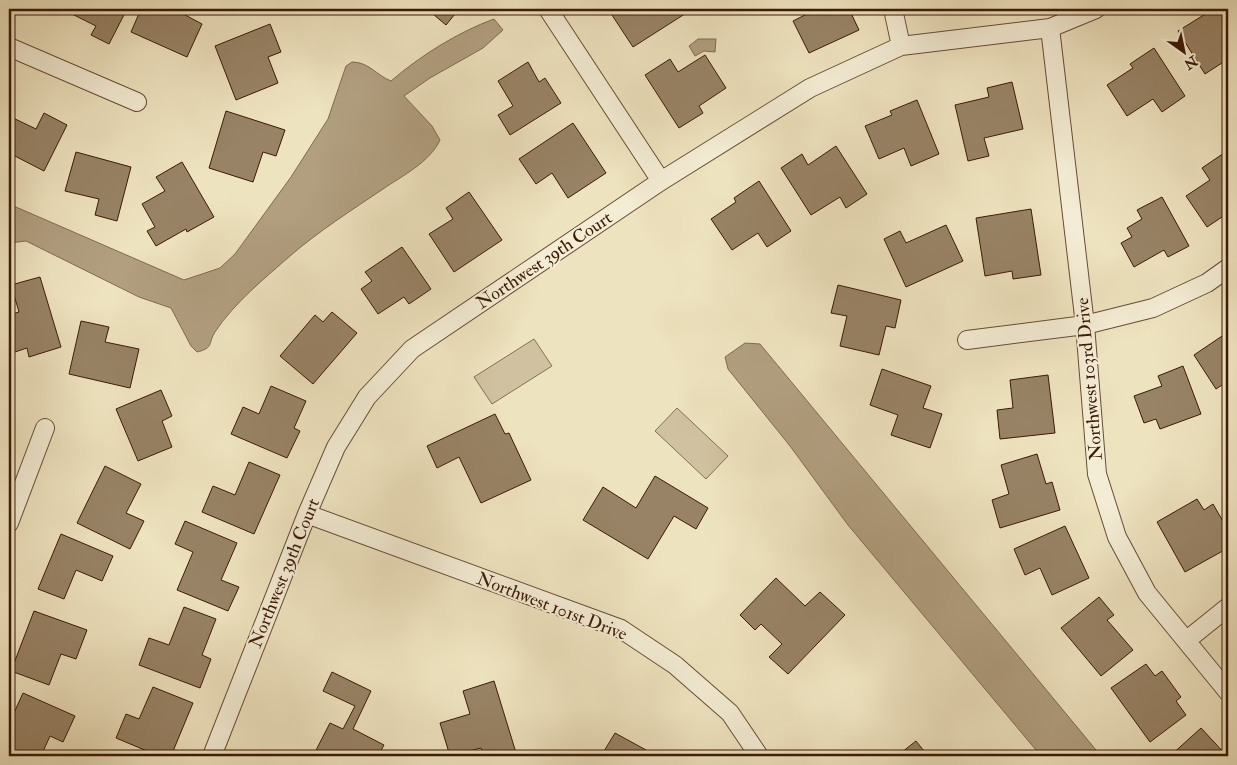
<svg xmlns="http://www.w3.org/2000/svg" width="1237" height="765" font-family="'IM FELL Double Pica',serif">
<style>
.green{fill:#d0c1a0;stroke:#866e53}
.water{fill:#b19f80;stroke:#826a4f}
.building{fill:#988366;stroke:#3b1a06}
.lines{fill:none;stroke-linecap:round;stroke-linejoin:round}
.street-casing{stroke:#684c34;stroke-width:20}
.street{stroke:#f4edd5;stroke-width:18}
.labels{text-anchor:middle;stroke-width:4;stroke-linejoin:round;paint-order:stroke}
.street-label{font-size:18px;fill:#3b1a06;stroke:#f4edd5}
</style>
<rect width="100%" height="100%" fill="#eee3bf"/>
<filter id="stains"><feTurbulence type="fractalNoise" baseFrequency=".004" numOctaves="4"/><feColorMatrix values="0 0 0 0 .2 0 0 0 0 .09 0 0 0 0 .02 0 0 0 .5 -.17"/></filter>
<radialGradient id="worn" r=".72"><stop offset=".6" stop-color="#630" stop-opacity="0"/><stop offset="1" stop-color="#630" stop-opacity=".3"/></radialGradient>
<path class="green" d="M534,339L552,366L492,404L474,377Z
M677,408L728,456L706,479L655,431Z"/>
<path class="water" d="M494,19L503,30L483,48L430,78L404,96L432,126L440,140C430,162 402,176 383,189C352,210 319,231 290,256C265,278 234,303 215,332C208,343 214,348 197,352L191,346L171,308L139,297L26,241L9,243V204L184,280L220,268L235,254L291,177L328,119L346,66L352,62C369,62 376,75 391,81C420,56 458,32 494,19Z
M698,39H716L715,52L704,51L695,56L689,46Z
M745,343L760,344L1101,756H1041L848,525L790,446L728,369L725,357Z"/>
<path class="building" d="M62,9H127L109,44L91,35L96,26Z
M141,9H174L202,24L187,57L131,32Z
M427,9H459L446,25Z
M608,9H690L691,10L633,47Z
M817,9H849L859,30L809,53L793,21Z
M1204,9H1228V59L1205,74L1178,31L1207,13Z
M270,24L281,52L268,57L278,83L236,100L215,46Z
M1154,48L1185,96L1162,112L1153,99L1127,116L1107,85L1133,68L1130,64Z
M705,55L726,88L699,106L703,113L679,128L645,75L670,59L678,72Z
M528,62L539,82L545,78L561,103L510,135L498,115L513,106L498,81Z
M1012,82L1023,129L984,138L989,156L968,161L955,105L989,97L987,88Z
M917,100L939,154L911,166L904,148L879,159L865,126L892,115L890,111Z
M226,111L285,130L276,156L263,152L253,182L209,168Z
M44,113L67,125L44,171L9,153V116L36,129Z
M573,123L606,173L568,198L552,173L536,184L519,159Z
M836,146L867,194L846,208L840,197L811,215L781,168L802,154L808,165Z
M1227,151L1228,213L1207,227L1186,196L1210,180L1202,168Z
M76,152L131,167L117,221L95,215L99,199L65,191Z
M182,162L214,217L187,232L186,229L156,246L147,231L155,227L142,204L165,191L156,177Z
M759,181L791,231L767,247L758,233L732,250L711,219L736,202L734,198Z
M469,192L502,240L454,272L429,234L453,219L446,208Z
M1162,197L1189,246L1168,257L1164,250L1134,267L1121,243L1132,237L1127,228L1142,219L1137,210Z
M1031,209L1041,275L1013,279L1012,271L985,276L976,218Z
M946,225L963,261L906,287L884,239L900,231L906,243Z
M402,247L431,289L409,304L404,297L378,314L361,289L372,281L365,272Z
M40,277L61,347L29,357L27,348L9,354V315L19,312L11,285Z
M838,285L901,300L895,328L886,326L879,355L840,346L847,316L831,313Z
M332,312L357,333L313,384L280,356L315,315L323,322Z
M81,321L109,327L105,342L139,349L130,388L69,374Z
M1228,332V381L1216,389L1194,355Z
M1183,366L1201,414L1160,429L1156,419L1144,423L1134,396L1162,386L1158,376Z
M882,369L931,386L923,408L942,414L930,448L891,435L898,415L870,405Z
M1048,375L1055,433L1000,439L997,410L1013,408L1010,380Z
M271,386L306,401L294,428L300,431L287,458L231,434L243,407L259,414Z
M161,390L172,416L162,421L172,447L138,461L116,409Z
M495,414L505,434L509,433L531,480L481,503L459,457L437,468L427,446Z
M1037,454L1046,484L1052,482L1060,510L1000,528L992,500L1009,494L1001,465Z
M249,462L280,475L254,534L202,512L213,486L235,495Z
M105,466L141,484L126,513L144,521L130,549L77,523Z
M655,476L708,508L696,529L674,516L648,559L583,520L603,487L636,508Z
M1197,499L1204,510L1213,504L1228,530V548L1185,572L1157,522Z
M185,521L237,543L221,580L239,587L228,611L177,590L193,552L175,544Z
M1065,526L1089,578L1052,595L1040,568L1025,575L1014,549Z
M61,534L113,556L102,581L76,570L64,599L38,589Z
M776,578L805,606L820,592L845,615L788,674L769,657L782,644L761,624L755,630L740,615Z
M1099,597L1114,615L1107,620L1133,650L1101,676L1061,628Z
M184,607L216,619L202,655L211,659L200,688L139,665L149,638L169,645Z
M34,611L87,630L76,659L61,654L49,685L11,671Z
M1146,664L1155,676L1162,671L1181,697L1176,701L1186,715L1150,742L1111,688Z
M332,672L371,691L353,729L384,745L378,756H313L330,723L343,729L355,706L323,691Z
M494,681L517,756H484L481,748L450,756L440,723L470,714L463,691Z
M153,687L193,703L171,756H159L116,738L126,714L139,719Z
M23,693L75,716L63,742L50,736L41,756H9V724Z
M1201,728L1227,756H1170Z
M615,733L657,756H601Z
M916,741L928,756H897Z"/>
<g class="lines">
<defs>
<path id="street" d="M548,9L661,181
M893,9L901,46
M1050,28L1085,325L1097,474L1117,537L1147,593L1228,692
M9,47L137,102
M967,340L1085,325L1153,308L1207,283L1228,268
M307,514L621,629L675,665L730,713L759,756
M9,523L45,428
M1187,640L1228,607
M212,756L307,514L336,447L367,397L412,349L661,181L810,88L901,46L1050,28L1096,9"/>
</defs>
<use href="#street" class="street-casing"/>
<use href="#street" class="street"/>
</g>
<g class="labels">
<g class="street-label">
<text transform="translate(544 260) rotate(-34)" y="6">Northwest 39th Court</text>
<text transform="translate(1089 379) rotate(-95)" y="6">Northwest 103rd Drive</text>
<text transform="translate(284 573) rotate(-68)" y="6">Northwest 39th Court</text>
<text transform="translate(552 606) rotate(21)" y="6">Northwest 101st Drive</text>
</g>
</g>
<rect width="1237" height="765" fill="none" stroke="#eee3bf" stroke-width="30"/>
<rect x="10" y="10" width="1217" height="745" fill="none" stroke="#3b1a06" stroke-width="2.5"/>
<rect x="15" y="15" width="1207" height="735" fill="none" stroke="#3b1a06"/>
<g transform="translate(1184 52) rotate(147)" stroke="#f4edd5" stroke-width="4" paint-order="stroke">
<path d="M0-4L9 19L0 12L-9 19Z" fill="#3b1a06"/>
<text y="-8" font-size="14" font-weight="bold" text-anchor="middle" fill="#3b1a06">N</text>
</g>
<rect width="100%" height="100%" filter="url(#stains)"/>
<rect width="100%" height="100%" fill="url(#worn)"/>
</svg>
